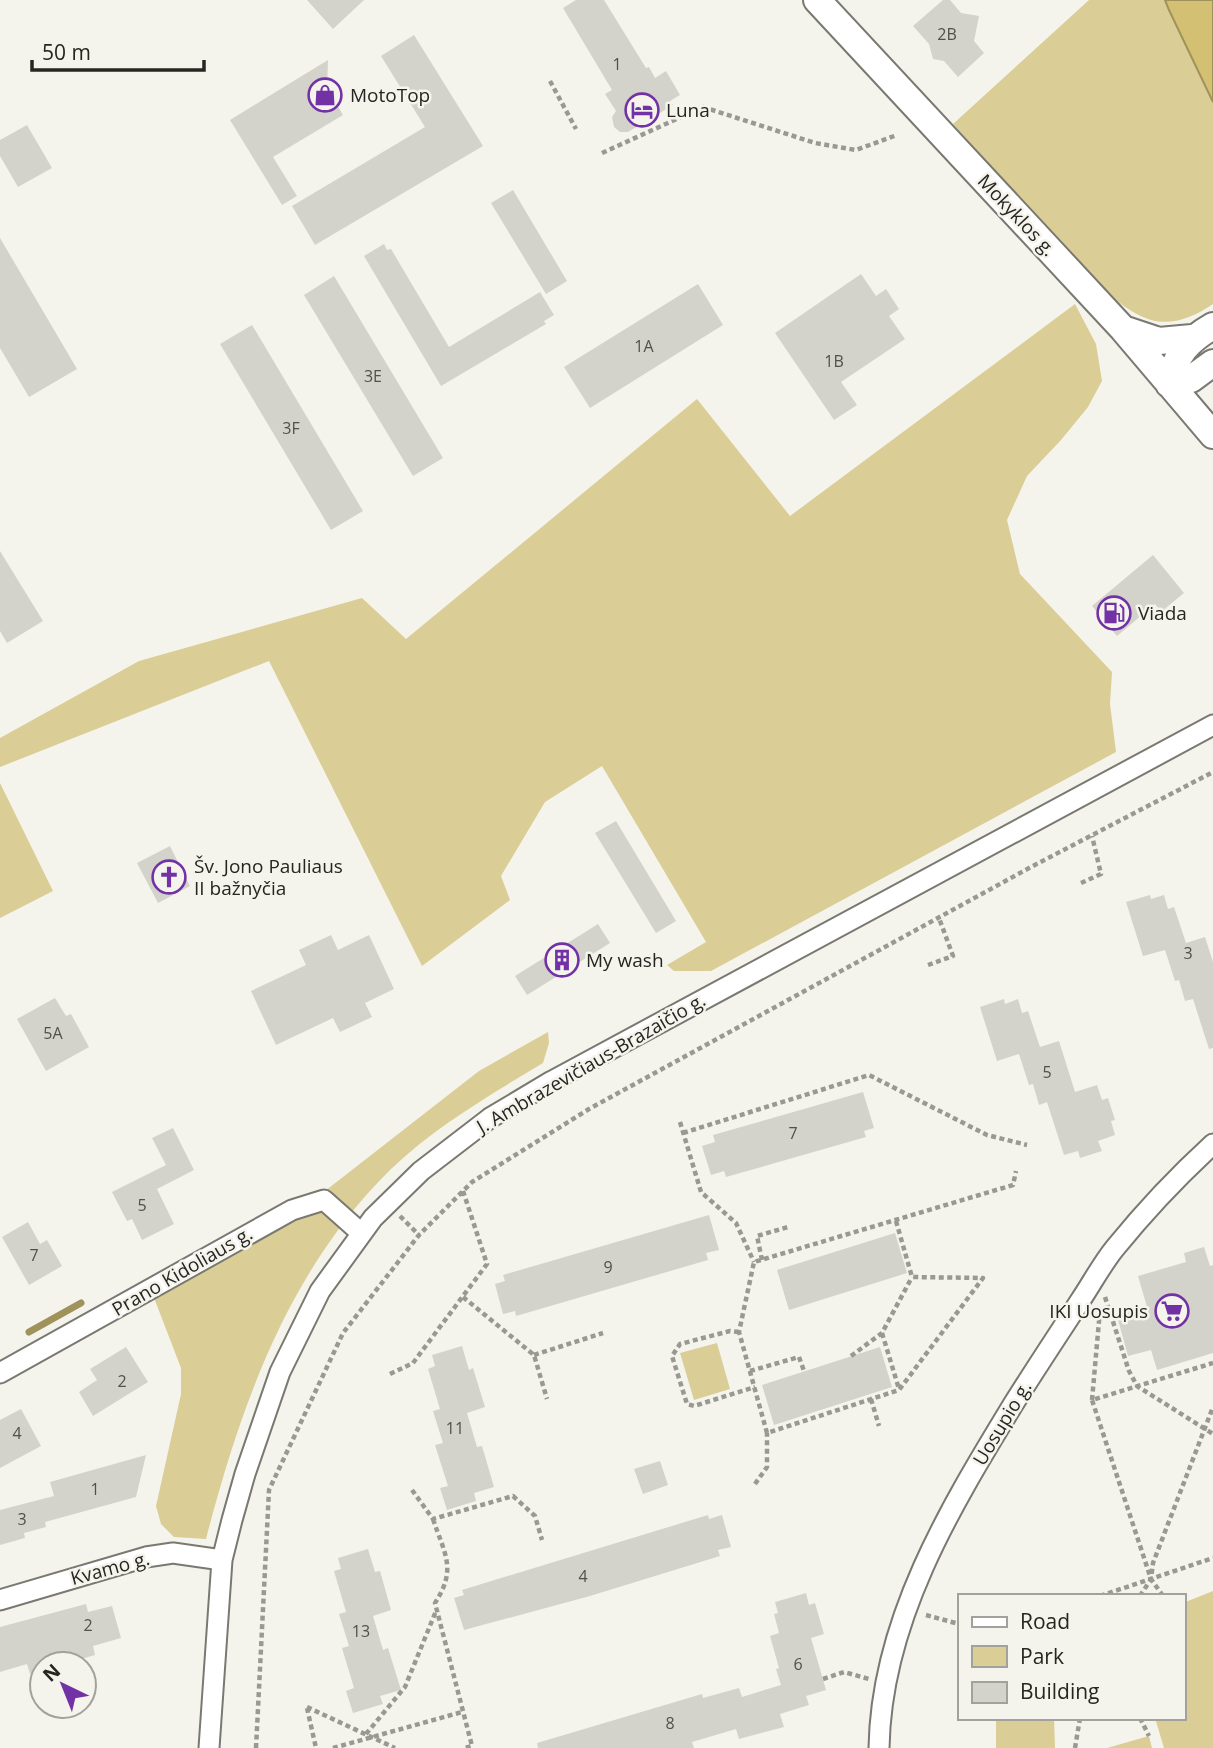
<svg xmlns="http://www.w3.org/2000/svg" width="1213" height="1748" font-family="'Open Sans',sans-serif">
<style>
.green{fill:#dacd95}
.water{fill:#d3c073;stroke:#9f925b;stroke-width:2}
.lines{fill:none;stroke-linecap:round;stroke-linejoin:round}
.stream{stroke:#9f925b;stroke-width:7}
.building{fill:#d3d2cb}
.street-casing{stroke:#797871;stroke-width:23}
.secondary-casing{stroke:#797871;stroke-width:30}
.path{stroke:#999893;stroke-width:4.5;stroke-dasharray:5 3.5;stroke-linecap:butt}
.street{stroke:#fff;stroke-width:19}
.secondary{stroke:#fff;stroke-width:26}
.labels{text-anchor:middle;stroke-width:5;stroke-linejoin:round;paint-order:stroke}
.number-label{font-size:16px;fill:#50504c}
.poi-label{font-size:19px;fill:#252522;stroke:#f5f4ec;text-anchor:start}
.street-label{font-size:19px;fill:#252522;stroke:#f5f4ec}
</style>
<rect width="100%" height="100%" fill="#f5f4ec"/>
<path class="green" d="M1089,0H1165L1213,102V304C1194,317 1171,327 1148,319C1111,306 1072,256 1046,227C1015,193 984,158 953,124Z
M1075,304L1096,344L1102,381L1088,407L1061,440L1027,476L1007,520L1020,574L1112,672L1110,704L1116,752L711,971H674L667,965L706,942L602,766L545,802L501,876L510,900L422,966L269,661L0,767V738L139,661L362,598L406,639L697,399L790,516Z
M0,783L53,891L0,918Z
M548,1032L549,1043L543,1063C490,1095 436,1126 391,1169C289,1269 241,1404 206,1539L174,1537L161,1524L156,1506L181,1394V1368L151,1290L325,1191L479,1071Z
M717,1343L730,1389L694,1400L680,1353Z
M1213,1591V1748H1164L1155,1718H1183V1603Z
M996,1718H1054L1055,1748H996Z
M1149,1736L1152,1748H1107Z"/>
<path class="water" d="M1165,0H1213V102L1169,10Z"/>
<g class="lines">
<path class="stream" d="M29,1332L81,1303"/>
</g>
<path class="building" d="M307,0H364L333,29Z
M576,0H604L646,68L649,67L655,78L666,71L680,95L670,101L673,105L628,132H620L614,127L612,117L616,111L605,94L612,90L563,8Z
M943,0H950L961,13L979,16L974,41L984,53L958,77L944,61L933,59L929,44L913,26Z
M414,35L483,146L315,245L292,206L425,127L381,56Z
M328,60L327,88L343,115L273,157L297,196L282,205L230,120Z
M27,125L52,168L18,187L0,156V140Z
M513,190L567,281L546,294L491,203Z
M0,238L77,369L29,397L0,348Z
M384,244L387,250L391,249L449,347L540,292L554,315L544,321L546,324L441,386L364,256Z
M861,274L876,296L886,289L899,309L889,316L905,339L841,382L857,405L834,420L775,333Z
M334,276L443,458L413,476L304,295Z
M698,284L723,325L590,408L564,367Z
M252,325L363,511L331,530L220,344Z
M0,551L43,621L7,643L0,631Z
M1153,555L1184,593L1161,612L1155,604L1117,636L1092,606Z
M616,821L676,921L656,933L595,833Z
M170,846L190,886L158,903L137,863Z
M1150,895L1151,899L1164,895L1168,909L1174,907L1186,943L1205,937L1213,962V1048L1209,1049L1193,999L1185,1001L1179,980L1175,981L1165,950L1143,956L1126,902Z
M598,924L610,943L527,995L515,976Z
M331,935L338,950L369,935L394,989L365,1003L372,1017L340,1032L333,1018L276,1045L251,991L306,965L299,950Z
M55,998L66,1016L71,1014L89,1047L46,1071L17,1019Z
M1004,999L1005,1004L1018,999L1022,1013L1028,1011L1040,1047L1059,1041L1075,1092L1097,1085L1102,1100L1108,1098L1115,1120L1111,1121L1115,1135L1098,1141L1102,1151L1080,1158L1078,1151L1064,1155L1047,1102L1039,1105L1033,1084L1029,1085L1019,1054L997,1061L980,1007Z
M863,1092L874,1128L864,1131L866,1137L726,1177L724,1171L711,1175L702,1146L715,1142L713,1135Z
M173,1128L194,1170L157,1189L174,1224L142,1240L132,1219L127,1221L112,1192L166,1165L152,1138Z
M709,1215L719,1250L706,1253L708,1260L516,1316L515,1311L503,1314L495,1284L505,1281L503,1275Z
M28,1222L40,1244L47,1240L62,1266L29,1285L2,1237Z
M895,1233L907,1273L789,1310L777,1270Z
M1204,1247L1210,1266L1213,1265V1353L1157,1370L1151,1350L1128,1356L1117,1316L1147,1307L1138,1276L1186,1262L1184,1253Z
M462,1346L469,1370L473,1368L485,1407L467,1413L477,1447L482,1446L494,1487L474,1493L476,1501L447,1510L440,1488L448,1486L435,1445L443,1443L433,1411L440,1409L428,1369L435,1366L432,1355Z
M126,1347L148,1382L93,1416L79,1392L97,1380L90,1369Z
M880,1347L892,1387L774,1425L762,1385Z
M21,1409L41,1446L0,1468V1420Z
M146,1455L136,1497L45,1522L46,1527L24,1533L25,1538L0,1545V1510L54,1496L50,1482Z
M660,1461L668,1485L643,1494L634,1469Z
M708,1515L709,1519L722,1515L731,1547L718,1550L720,1556L590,1596L464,1630L454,1598L464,1595L462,1590Z
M368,1549L375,1572L380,1571L391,1610L373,1616L383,1650L388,1648L401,1690L380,1696L383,1704L353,1713L346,1691L354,1688L342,1648L349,1646L339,1614L346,1612L334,1571L341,1569L338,1558Z
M806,1593L809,1605L815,1603L824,1634L811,1638L826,1690L806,1696L809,1705L780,1714L784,1727L739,1739L736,1729L692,1742L694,1748H538L537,1743L702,1694L703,1698L739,1688L742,1697L781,1685L776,1669L779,1668L770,1636L779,1633L774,1614L778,1613L775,1602Z
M86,1604L88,1612L112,1606L121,1638L93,1646L95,1655L64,1664H42V1670L30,1674L27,1664L0,1672V1627Z"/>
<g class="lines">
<defs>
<path id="street" d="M0,1373L292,1210L324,1200L360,1232
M0,1600L146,1557L173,1553L222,1560
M209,1748L222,1560L232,1520L245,1474L280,1372L320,1291L373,1218L421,1171L490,1118L552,1081L1213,725
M879,1748C881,1621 950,1508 1014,1403C1036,1368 1058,1335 1080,1301C1092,1283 1102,1264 1115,1248C1145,1211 1178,1176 1213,1144"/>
<path id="secondary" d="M817,0L1123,329L1213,435
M1123,329L1159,341L1192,338
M1169,384C1176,354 1187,341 1213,326
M1169,384L1191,379L1213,363"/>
</defs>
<use href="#street" class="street-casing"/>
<use href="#secondary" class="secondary-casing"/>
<path class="path" d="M550,81L576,129
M602,153L703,107L815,143L856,150L897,135
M1081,883L1101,874L1092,836
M928,965L953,956L939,918
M680,1122L701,1192L736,1223L754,1262
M683,1133L869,1075L987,1135L1027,1145
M400,1216L419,1235
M896,1221L912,1277L983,1278L899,1390L767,1433L739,1332L754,1262L1013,1185L1016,1171
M762,1260L757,1236L788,1227
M463,1297L534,1355L547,1399
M1105,1297L1129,1371L1137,1386L1213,1434
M739,1332L730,1331L680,1344L672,1356L687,1404L694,1406L755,1387
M882,1333L899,1389
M534,1355L603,1333
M851,1356L882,1333L912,1277
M750,1371L799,1357L804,1371
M390,1374L413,1363L487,1264L463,1191
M871,1399L879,1426
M1092,1400L1100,1310
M755,1484L767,1467V1433
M412,1490L433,1519L513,1496L535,1516L542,1540
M433,1519C445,1555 457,1569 435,1603L472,1746L465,1748
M1100,1596L1213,1558
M1140,1596L1151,1579L1153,1563L1213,1407
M1163,1596L1151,1579L1092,1400L1213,1363
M926,1615L959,1624
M823,1679L844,1672L869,1679
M307,1707L395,1748
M307,1708L316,1748
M1140,1718L1149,1736
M366,1734L405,1687L436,1611
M256,1748L269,1490L343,1333L419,1235L472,1182L589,1109L1031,867L1213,772
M333,1748L462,1712
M1075,1748L1080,1718"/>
<use href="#street" class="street"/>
<use href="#secondary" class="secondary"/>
</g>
<defs>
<symbol id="shop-ring" viewBox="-11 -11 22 22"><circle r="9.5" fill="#f5f4ec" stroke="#7231a5" stroke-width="1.5"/><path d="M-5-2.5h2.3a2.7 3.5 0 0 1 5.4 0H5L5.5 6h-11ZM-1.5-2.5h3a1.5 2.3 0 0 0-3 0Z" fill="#7231a5"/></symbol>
<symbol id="hotel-ring" viewBox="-11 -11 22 22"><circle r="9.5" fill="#f5f4ec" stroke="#7231a5" stroke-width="1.5"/><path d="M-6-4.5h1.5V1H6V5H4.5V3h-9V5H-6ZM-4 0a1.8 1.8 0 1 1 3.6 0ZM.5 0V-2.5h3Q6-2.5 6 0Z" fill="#7231a5"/></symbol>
<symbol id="fuel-ring" viewBox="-11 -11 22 22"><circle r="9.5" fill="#f5f4ec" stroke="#7231a5" stroke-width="1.5"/><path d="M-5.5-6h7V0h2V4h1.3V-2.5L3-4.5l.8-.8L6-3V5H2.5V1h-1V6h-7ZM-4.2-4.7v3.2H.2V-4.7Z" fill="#7231a5"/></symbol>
<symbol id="church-ring" viewBox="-11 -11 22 22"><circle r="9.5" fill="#f5f4ec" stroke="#7231a5" stroke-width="1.5"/><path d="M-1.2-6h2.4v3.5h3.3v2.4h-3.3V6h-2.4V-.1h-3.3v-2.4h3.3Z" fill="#7231a5"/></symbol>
<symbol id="building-ring" viewBox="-11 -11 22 22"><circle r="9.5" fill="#f5f4ec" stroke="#7231a5" stroke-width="1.5"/><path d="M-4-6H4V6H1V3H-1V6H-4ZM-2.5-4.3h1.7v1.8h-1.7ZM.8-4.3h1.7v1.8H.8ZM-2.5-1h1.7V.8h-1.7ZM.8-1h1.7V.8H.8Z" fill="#7231a5"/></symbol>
<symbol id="supermarket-ring" viewBox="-11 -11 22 22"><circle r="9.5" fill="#f5f4ec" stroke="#7231a5" stroke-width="1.5"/><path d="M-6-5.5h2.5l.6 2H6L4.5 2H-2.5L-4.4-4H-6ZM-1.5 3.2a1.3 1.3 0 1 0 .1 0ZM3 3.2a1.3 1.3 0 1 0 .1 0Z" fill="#7231a5"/></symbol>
</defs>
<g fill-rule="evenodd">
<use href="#shop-ring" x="306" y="76" width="38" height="38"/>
<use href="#hotel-ring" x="623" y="91" width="38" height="38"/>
<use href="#fuel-ring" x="1095" y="594" width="38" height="38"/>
<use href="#church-ring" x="150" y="858" width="38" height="38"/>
<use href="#building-ring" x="543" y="941" width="38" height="38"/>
<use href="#supermarket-ring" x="1153" y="1292" width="38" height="38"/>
</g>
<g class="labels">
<g class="number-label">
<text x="947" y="40">2B</text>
<text x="617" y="70">1</text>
<text x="644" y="352">1A</text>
<text x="834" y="367">1B</text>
<text x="373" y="382">3E</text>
<text x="291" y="434">3F</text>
<text x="1188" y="959">3</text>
<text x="53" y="1039">5A</text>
<text x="1047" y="1078">5</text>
<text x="793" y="1139">7</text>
<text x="142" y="1211">5</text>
<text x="34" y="1261">7</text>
<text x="608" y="1273">9</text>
<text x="122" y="1387">2</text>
<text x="455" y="1434">11</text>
<text x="17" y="1439">4</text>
<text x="95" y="1495">1</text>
<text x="22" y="1525">3</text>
<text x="583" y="1582">4</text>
<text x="88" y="1631">2</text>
<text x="361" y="1637">13</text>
<text x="798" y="1670">6</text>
<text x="670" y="1729">8</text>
</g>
<g class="poi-label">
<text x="350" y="102">MotoTop</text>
<text x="666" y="117">Luna</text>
<text x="1138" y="620">Viada</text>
<text x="194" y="873">Šv. Jono Pauliaus<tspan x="194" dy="22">II bažnyčia</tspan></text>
<text x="586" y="967">My wash</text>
<text x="1148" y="1318" text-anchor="end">IKI Uosupis</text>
</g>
<g class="street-label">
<text transform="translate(1017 215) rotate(47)" y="7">Mokyklos g.</text>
<text transform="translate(591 1063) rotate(-30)" y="7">J. Ambrazevičiaus-Brazaičio g.</text>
<text transform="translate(182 1271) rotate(-30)" y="7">Prano Kidoliaus g.</text>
<text transform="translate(1002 1423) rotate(-59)" y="7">Uosupio g.</text>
<text transform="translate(110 1568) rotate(-15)" y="7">Kvamo g.</text>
</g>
</g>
<rect x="958" y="1594" width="228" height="126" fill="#f5f4ec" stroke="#a2a19b" stroke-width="2"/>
<rect x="972" y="1617" width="35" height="10" fill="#ffffff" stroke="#a2a19b" stroke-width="2"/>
<text x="1020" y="1629" font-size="21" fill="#252522">Road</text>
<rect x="972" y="1646" width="35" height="21" fill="#dacd95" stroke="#a2a19b" stroke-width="2"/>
<text x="1020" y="1664" font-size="21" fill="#252522">Park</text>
<rect x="972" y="1682" width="35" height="21" fill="#d3d2cb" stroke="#a2a19b" stroke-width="2"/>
<text x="1020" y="1699" font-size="21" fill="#252522">Building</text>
<g transform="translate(63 1685) rotate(317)"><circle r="33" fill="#f5f4ec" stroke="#a2a19b" stroke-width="2"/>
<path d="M0-5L12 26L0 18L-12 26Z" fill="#7231a5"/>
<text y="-10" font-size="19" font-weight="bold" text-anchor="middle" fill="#252522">N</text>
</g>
<path d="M32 60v10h172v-10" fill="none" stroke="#252522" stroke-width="3.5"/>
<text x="42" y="60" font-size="21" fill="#252522" stroke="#f5f4ec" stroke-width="5" paint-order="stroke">50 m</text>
</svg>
